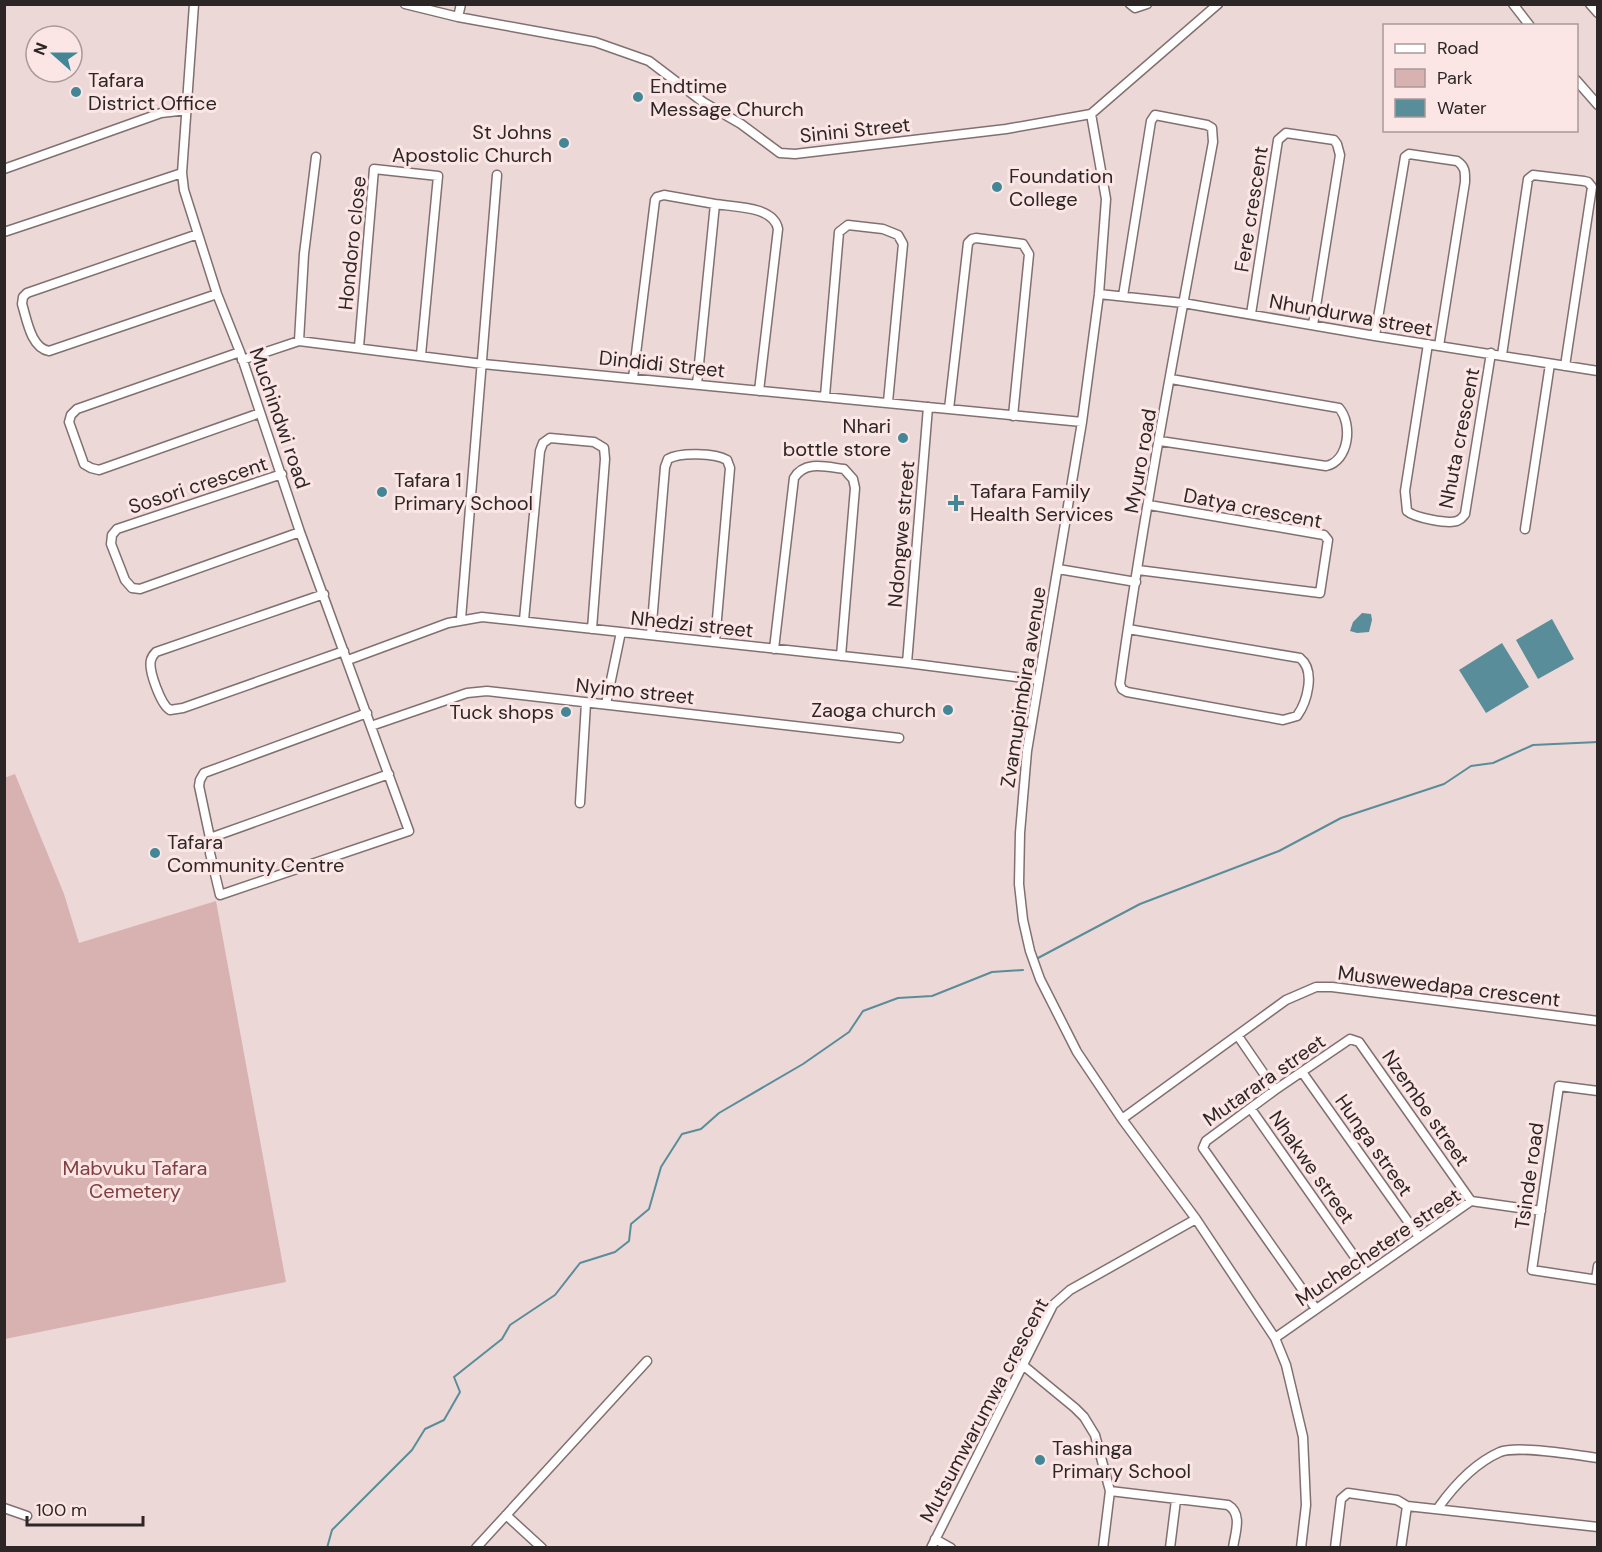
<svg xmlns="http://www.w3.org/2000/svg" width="1602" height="1552" font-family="'DM Sans',sans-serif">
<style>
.green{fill:#d7b2b1}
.water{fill:#588d99}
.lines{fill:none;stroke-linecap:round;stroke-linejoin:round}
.stream{stroke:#588d99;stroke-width:2}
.minor-casing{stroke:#827070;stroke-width:11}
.minor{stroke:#fff;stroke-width:8}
.poi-dot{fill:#438695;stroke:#fbe6e5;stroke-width:2}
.labels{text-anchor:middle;stroke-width:6;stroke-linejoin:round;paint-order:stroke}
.poi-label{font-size:20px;fill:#2d2626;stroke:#fbe6e5;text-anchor:start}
.street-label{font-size:20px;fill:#2d2626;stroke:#fbe6e5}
.park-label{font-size:20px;fill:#804042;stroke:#fbe6e5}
</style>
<rect width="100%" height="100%" fill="#edd8d8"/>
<path class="green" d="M15,774L64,894L79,943L216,901L286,1282L5,1339L4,778Z"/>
<path class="water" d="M1362,613L1371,614L1372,620L1369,632L1357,633L1350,631L1353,622Z
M1552,619L1574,659L1538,679L1516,640Z
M1502,643L1529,687L1486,713L1459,670Z"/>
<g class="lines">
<path class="stream" d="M1038,958L1140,904L1279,851L1341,818L1444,784L1471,766L1493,763L1533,745L1598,742
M327,1548L332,1530L412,1450L425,1429L444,1420L460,1392L454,1377L502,1339L510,1325L555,1295L580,1263L615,1252L629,1241L631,1224L649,1209L661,1167L682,1134L701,1129L719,1113L803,1064L849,1032L863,1011L898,998L932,996L992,972L1023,970"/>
<defs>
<path id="minor" d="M194,4L182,173L184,190L217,294L240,352L300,532L409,831L220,895L210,853V838
M405,4L458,17L595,42L649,61L703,102L741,124L780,153L795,154L1006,129L1091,114
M1130,4L1135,8L1147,4
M1513,4L1530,26
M1590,4L1598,13
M458,17L461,4
M1576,80L1598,105
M1091,114L1106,199L1099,294L1082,422L1027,751L1020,833L1019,884L1023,920L1030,951L1040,979L1077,1052L1122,1119L1196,1219L1275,1338L1286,1365L1303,1437L1306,1505L1301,1548
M1091,114L1218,4
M4,169L161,113L187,110
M4,232L182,173
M198,234L27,293L23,297L22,304C27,320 31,348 49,351L217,294
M1099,294L1183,303L1375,336L1598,371
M1123,296L1151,121L1155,115L1207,125L1212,128L1213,142C1180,322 1145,502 1120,684L1122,689L1127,692L1283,720L1297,716C1307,702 1316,671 1300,658L1128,629
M1251,314L1278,140L1286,133L1334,140L1337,144L1340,155L1313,325
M1375,336L1405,157L1409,154L1457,161C1466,167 1465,173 1465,182L1439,346
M299,341L304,254L316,157
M1428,344L1405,491L1407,511C1415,518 1448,524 1457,521C1462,519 1462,518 1465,514L1491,353
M359,347L374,169L438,176L421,355
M240,352L77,409L71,415L69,422L84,464L91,468L99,470L260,413
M1502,355L1528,179L1533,175L1584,181L1588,182L1592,187L1565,366
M242,360L299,341L483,364L1082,422
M633,378L655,200L657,197L664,195L715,204
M697,384L715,204C734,207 774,206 778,229L759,391
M825,396L839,232L848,225L883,229L898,235L903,244L888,402
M949,409L968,243L972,239L976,238L1023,244L1029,254L1013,416
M1160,441L1326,466C1349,461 1353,424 1339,408L1171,379
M282,474L117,529L112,535L111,544L125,580L132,588L140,589L300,532
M1525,529L1550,364
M1058,569L1136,582
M1138,570L1320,593L1328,540L1324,535L1149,505
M324,594L156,652C153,655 152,656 151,660C148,670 161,705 170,710L183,708L344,651
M461,619L497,175
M524,620L540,451L543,443L550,438L594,442L604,448L605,459L592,629
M651,635L665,467L668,459C680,452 715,453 727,460L730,468L715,642
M774,649L794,478C805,460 827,467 844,469L853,479L855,488L841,656
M348,660L448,623L482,617L907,663L1039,680
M907,663L928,407
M606,704L621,632
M367,713L204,773L200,780L199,786L210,838L389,774
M371,726L467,693L487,691L899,738
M580,803L586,703
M1238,1036L1275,1090
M1302,1072L1419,1237
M1598,1091L1559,1086L1532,1270L1598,1280
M1251,1109L1366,1273
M1122,1119L1286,1000L1316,987H1332L1598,1021
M1596,1279L1598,1266
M1316,1309L1203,1148L1206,1141L1275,1090L1350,1039L1359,1042L1471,1201
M1275,1338L1471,1201L1541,1211
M1024,1366L1075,1408L1084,1417L1095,1435L1110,1491L1103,1548
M1110,1491L1228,1505C1243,1514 1235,1533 1233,1548
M4,1508L27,1516
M1438,1508C1453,1487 1475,1463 1500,1452C1518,1445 1576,1455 1598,1458
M506,1515L542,1548
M935,1539L951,1548
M476,1548L647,1361
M931,1548L1053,1305L1070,1290L1196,1219
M1170,1548L1176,1500
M1335,1548L1341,1499L1348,1493L1397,1500L1407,1506L1598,1527
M1401,1548L1407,1506"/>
</defs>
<use href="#minor" class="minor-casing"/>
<use href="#minor" class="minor"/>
</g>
<g class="poi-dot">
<circle cx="76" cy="92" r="6"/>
<circle cx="638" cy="97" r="6"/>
<circle cx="564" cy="143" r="6"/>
<circle cx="997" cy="187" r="6"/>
<circle cx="903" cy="438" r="6"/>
<circle cx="382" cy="492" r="6"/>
<path d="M953 494h6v6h6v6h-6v6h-6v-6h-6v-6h6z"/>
<circle cx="948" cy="710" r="6"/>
<circle cx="566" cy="712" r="6"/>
<circle cx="155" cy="853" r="6"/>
<circle cx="1040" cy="1460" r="6"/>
</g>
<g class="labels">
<g class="poi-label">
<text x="88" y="87">Tafara<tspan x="88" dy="23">District Office</tspan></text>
<text x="650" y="93">Endtime<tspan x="650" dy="23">Message Church</tspan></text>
<text x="552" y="139" text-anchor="end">St Johns<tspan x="552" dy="23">Apostolic Church</tspan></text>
<text x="1009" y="183">Foundation<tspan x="1009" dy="23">College</tspan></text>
<text x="891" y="433" text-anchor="end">Nhari<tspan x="891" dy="23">bottle store</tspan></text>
<text x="394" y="487">Tafara 1<tspan x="394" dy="23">Primary School</tspan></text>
<text x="970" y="498">Tafara Family<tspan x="970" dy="23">Health Services</tspan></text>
<text x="936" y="717" text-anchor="end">Zaoga church</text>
<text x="554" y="719" text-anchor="end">Tuck shops</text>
<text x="167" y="849">Tafara<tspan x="167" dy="23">Community Centre</tspan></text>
<text x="1052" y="1455">Tashinga<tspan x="1052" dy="23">Primary School</tspan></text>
</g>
<g class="street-label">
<text transform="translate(855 130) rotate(-6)" y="7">Sinini Street</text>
<text transform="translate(1251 209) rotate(-81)" y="7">Fere crescent</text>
<text transform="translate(352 243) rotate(-84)" y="7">Hondoro close</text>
<text transform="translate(1351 315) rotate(10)" y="7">Nhundurwa street</text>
<text transform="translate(662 364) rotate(6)" y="7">Dindidi Street</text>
<text transform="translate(280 418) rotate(71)" y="7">Muchindwi road</text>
<text transform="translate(1459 438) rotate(-79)" y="7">Nhuta crescent</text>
<text transform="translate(1140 461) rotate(-80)" y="7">Myuro road</text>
<text transform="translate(198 485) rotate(-18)" y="7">Sosori crescent</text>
<text transform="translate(1253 508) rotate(11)" y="7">Datya crescent</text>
<text transform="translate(901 534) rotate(-85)" y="7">Ndongwe street</text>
<text transform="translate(692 624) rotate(6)" y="7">Nhedzi street</text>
<text transform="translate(1023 687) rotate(-81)" y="7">Zvamupimbira avenue</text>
<text transform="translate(635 691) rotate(6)" y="7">Nyimo street</text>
<text transform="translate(1449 986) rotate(7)" y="7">Muswewedapa crescent</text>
<text transform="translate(1264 1080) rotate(-35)" y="7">Mutarara street</text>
<text transform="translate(1426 1108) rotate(55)" y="7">Nzembe street</text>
<text transform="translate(1374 1145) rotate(55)" y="7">Hunga street</text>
<text transform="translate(1312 1167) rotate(55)" y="7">Nhakwe street</text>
<text transform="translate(1529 1176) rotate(-82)" y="7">Tsinde road</text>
<text transform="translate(1378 1247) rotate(-34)" y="7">Muchechetere street</text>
<text transform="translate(984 1410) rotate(-62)" y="7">Mutsumwarumwa crescent</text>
</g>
<g class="park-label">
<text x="135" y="1175">Mabvuku Tafara<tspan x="135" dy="23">Cemetery</tspan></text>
</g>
</g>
<rect width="1602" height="1552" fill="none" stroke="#2d2626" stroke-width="12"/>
<rect x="1383" y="24" width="195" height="108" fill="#fbe6e5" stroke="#a99999" stroke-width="1.5"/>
<rect x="1395" y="44" width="30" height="9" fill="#ffffff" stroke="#a99999" stroke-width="1.5"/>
<text x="1437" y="54" font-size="18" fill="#2d2626">Road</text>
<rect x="1395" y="69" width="30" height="18" fill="#d7b2b1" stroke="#a99999" stroke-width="1.5"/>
<text x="1437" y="84" font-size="18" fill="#2d2626">Park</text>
<rect x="1395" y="99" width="30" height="18" fill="#588d99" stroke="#a99999" stroke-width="1.5"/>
<text x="1437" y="114" font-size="18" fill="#2d2626">Water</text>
<g transform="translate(54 54) rotate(291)"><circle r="28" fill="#fbe6e5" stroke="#a99999" stroke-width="1.5"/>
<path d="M0-4.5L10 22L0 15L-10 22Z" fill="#438695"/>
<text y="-9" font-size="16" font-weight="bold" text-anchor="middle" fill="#2d2626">N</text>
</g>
<path d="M27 1516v9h116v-9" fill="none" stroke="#2d2626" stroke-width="3"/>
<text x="36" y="1516" font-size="18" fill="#2d2626" stroke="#fbe6e5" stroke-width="4.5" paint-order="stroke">100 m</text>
</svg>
